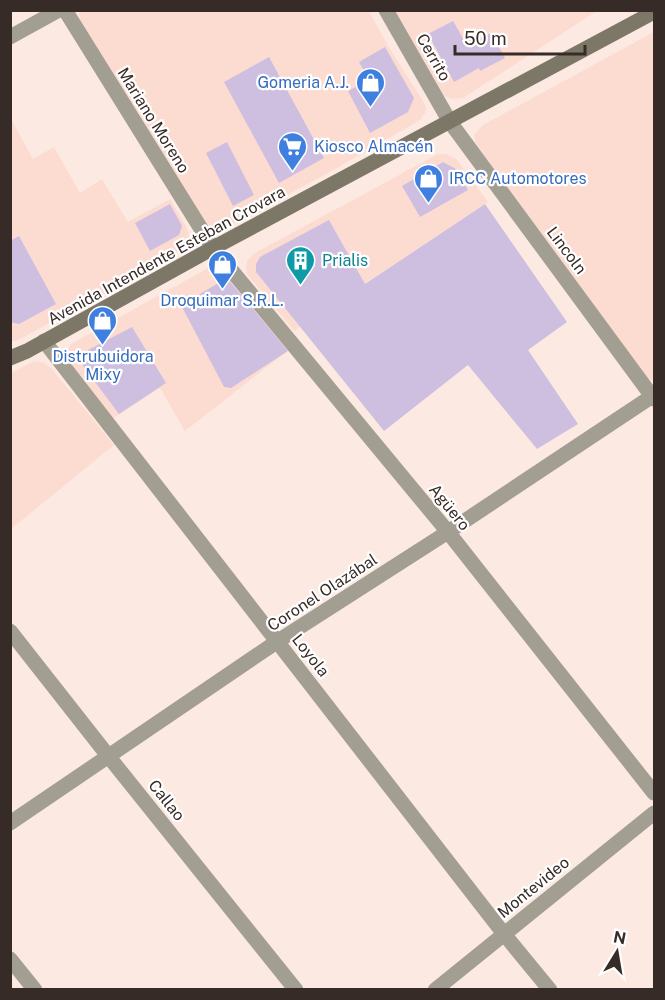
<svg xmlns="http://www.w3.org/2000/svg" width="665" height="1000" font-family="'Public Sans',sans-serif">
<style>
.built{fill:#fcdcd1}
.building{fill:#cebfe1}
.lines{fill:none;stroke-linecap:round;stroke-linejoin:round}
.minor{stroke:#a29e92;stroke-width:15}
.secondary{stroke:#7d7767;stroke-width:15}
.labels{text-anchor:middle;stroke-width:4.5;stroke-linejoin:round;paint-order:stroke}
.street-label{font-size:16px;fill:#372b27;stroke:#fff}
.shop-label{font-size:16px;fill:#366cbe;stroke:#fff;text-anchor:start}
.culture-label{font-size:16px;fill:#0d838f;stroke:#fff;text-anchor:start}
</style>
<rect width="100%" height="100%" fill="#fce9e2"/>
<path class="built" d="M82,10L369,11L388,46L423,101L426,107L425,113L420,120L330,172L222,230L214,231L206,226L80,21L79,14Z
M392,11H597L463,98L452,99L444,96L412,46Z
M654,32V380L648,379L476,144L474,135L483,125Z
M10,117L33,159L54,147L80,193L102,179L128,222L170,199L187,228L189,236L188,243L185,247L106,293L16,341H10Z
M438,154H446L456,159L488,202L294,331L247,274L246,268L247,261L253,254Z
M210,267H216L224,270L290,349L185,431L160,388L109,421L66,365L65,353L71,344Z
M34,361L44,363L51,368L114,445L11,529V373Z"/>
<path class="building" d="M453,21L467,45L491,33L505,58L480,71L479,68L454,82L428,34Z
M385,47L414,98L408,112L370,133L348,91L369,80L359,62Z
M269,57L324,158L279,183L224,82Z
M227,142L254,195L233,206L206,153Z
M443,162L456,169L468,190L420,217L402,186Z
M170,204L182,226L179,235L150,251L135,223Z
M485,204L567,322L528,350L578,424L537,449L468,365L384,431L256,272V264L260,257L329,220L365,284Z
M19,236L56,304L19,324L10,322V241Z
M227,278L288,351L231,388L224,387L181,305Z
M132,327L166,383L119,414L83,366L88,350Z"/>
<g class="lines">
<path class="minor" d="M65,10L213,248L448,532L654,793
M386,10L450,122L654,399
M10,37L59,10
M44,341L504,934L550,990
M10,631L109,757L296,990
M10,823L278,641L448,532L654,395
M10,959L35,990
M435,990L654,813"/>
<path class="secondary" d="M10,358L27,351L213,248L654,12"/>
</g>
<defs>
<symbol id="shop-pin" viewBox="-11 -11 22 30"><path d="M0 17L-7.5 6A9.5 9.5 0 1 1 7.5 6Z" fill="#3f7fe0" stroke="#fff"/><path d="M-5-2.5h2.3a2.7 3.5 0 0 1 5.4 0H5L5.5 6h-11ZM-1.5-2.5h3a1.5 2.3 0 0 0-3 0Z" fill="#fff"/></symbol>
<symbol id="supermarket-pin" viewBox="-11 -11 22 30"><path d="M0 17L-7.5 6A9.5 9.5 0 1 1 7.5 6Z" fill="#3f7fe0" stroke="#fff"/><path d="M-6-5.5h2.5l.6 2H6L4.5 2H-2.5L-4.4-4H-6ZM-1.5 3.2a1.3 1.3 0 1 0 .1 0ZM3 3.2a1.3 1.3 0 1 0 .1 0Z" fill="#fff"/></symbol>
<symbol id="building-pin" viewBox="-11 -11 22 30"><path d="M0 17L-7.5 6A9.5 9.5 0 1 1 7.5 6Z" fill="#0f9aa8" stroke="#fff"/><path d="M-4-6H4V6H1V3H-1V6H-4ZM-2.5-4.3h1.7v1.8h-1.7ZM.8-4.3h1.7v1.8H.8ZM-2.5-1h1.7V.8h-1.7ZM.8-1h1.7V.8H.8Z" fill="#fff"/></symbol>
</defs>
<g fill-rule="evenodd">
<use href="#shop-pin" x="354" y="66" width="33" height="45"/>
<use href="#supermarket-pin" x="276" y="130" width="33" height="45"/>
<use href="#shop-pin" x="412" y="162" width="33" height="45"/>
<use href="#building-pin" x="284" y="244" width="33" height="45"/>
<use href="#shop-pin" x="206" y="248" width="33" height="45"/>
<use href="#shop-pin" x="86" y="304" width="33" height="45"/>
</g>
<g class="labels">
<g class="street-label">
<text transform="translate(434 57) rotate(60)" y="6">Cerrito</text>
<text transform="translate(154 120) rotate(58)" y="6">Mariano Moreno</text>
<text transform="translate(567 250) rotate(53)" y="6">Lincoln</text>
<text transform="translate(166 255) rotate(-29)" y="6">Avenida Intendente Esteban Crovara</text>
<text transform="translate(450 507) rotate(51)" y="6">Agüero</text>
<text transform="translate(322 592) rotate(-33)" y="6">Coronel Olazábal</text>
<text transform="translate(311 655) rotate(52)" y="6">Loyola</text>
<text transform="translate(167 800) rotate(51)" y="6">Callao</text>
<text transform="translate(533 887) rotate(-39)" y="6">Montevideo</text>
</g>
<g class="shop-label">
<text x="349" y="88" text-anchor="end">Gomeria A.J.</text>
<text x="314" y="152">Kiosco Almacén</text>
<text x="449" y="184">IRCC Automotores</text>
<text x="222" y="306" text-anchor="middle">Droquimar S.R.L.</text>
<text x="103" y="362" text-anchor="middle">Distrubuidora<tspan x="103" dy="18">Mixy</tspan></text>
</g>
<g class="culture-label">
<text x="322" y="266">Prialis</text>
</g>
</g>
<rect width="665" height="1000" fill="none" stroke="#372b27" stroke-width="24"/>
<g transform="translate(617 952) rotate(11)" stroke="#ffffff" stroke-width="4.5" paint-order="stroke">
<path d="M0-4.5L10 22L0 15L-10 22Z" fill="#372b27"/>
<text y="-9" font-size="16" font-weight="bold" text-anchor="middle" fill="#372b27">N</text>
</g>
<path d="M455 45v9h130v-9" fill="none" stroke="#372b27" stroke-width="3"/>
<text x="464" y="45" font-size="18" fill="#372b27" stroke="#ffffff" stroke-width="4.5" paint-order="stroke">50 m</text>
</svg>
